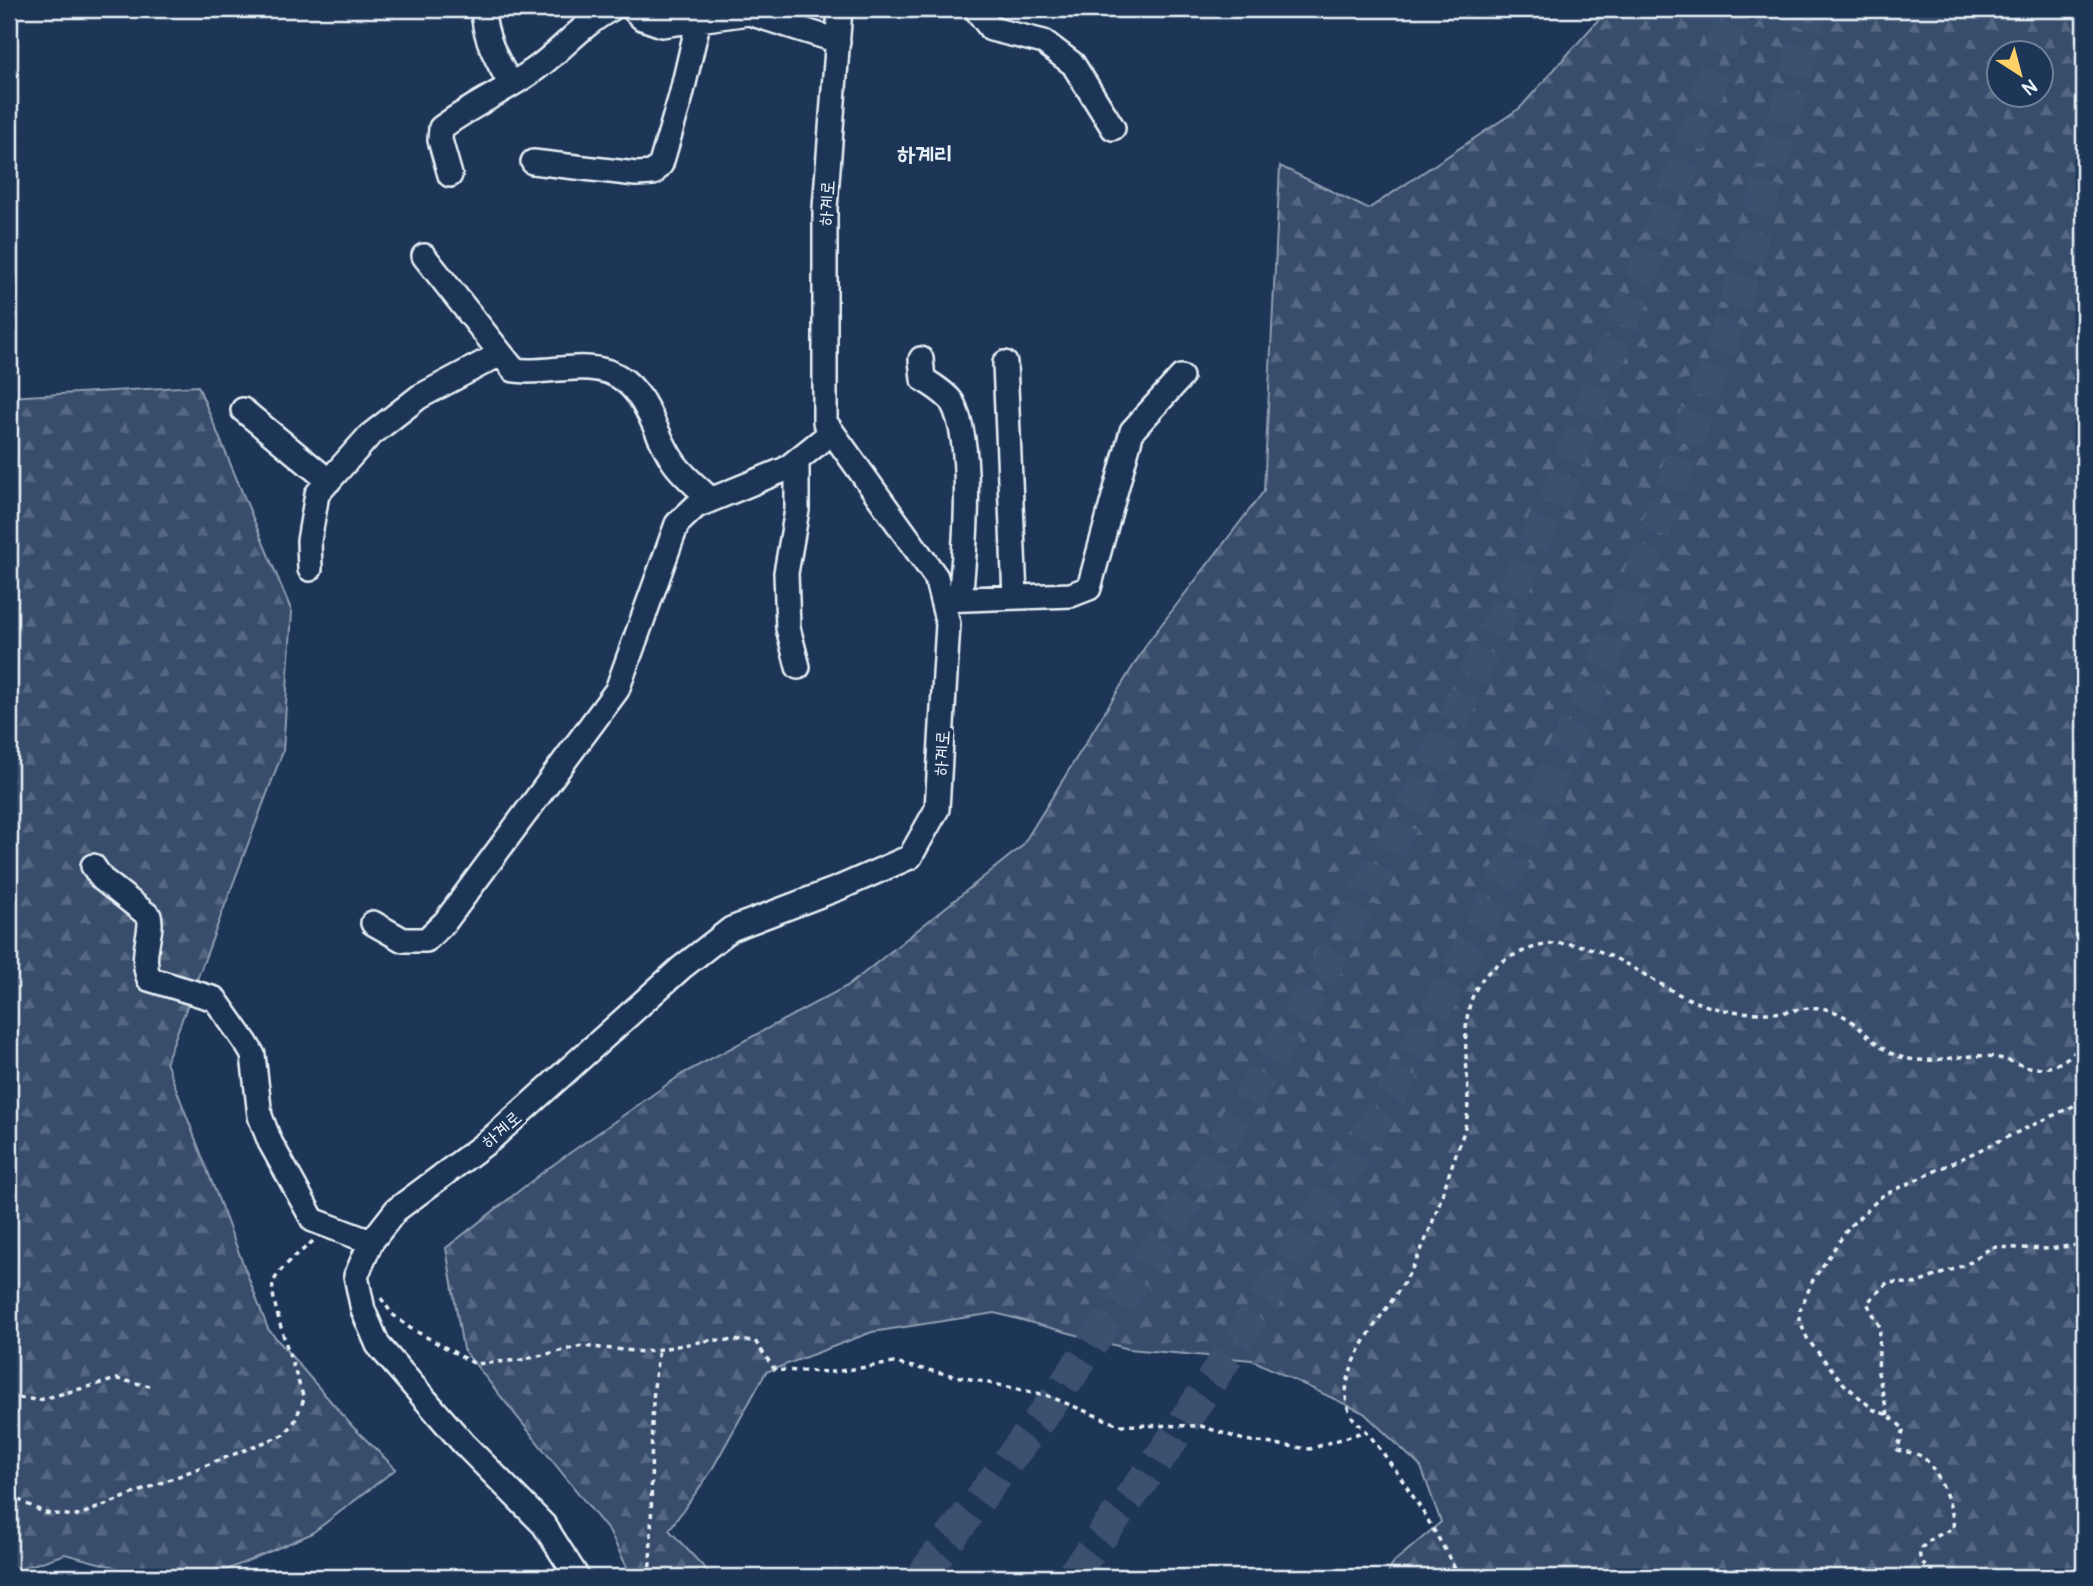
<svg xmlns="http://www.w3.org/2000/svg" width="2093" height="1586" font-family="Pangolin,'Poor Story',sans-serif">
<style>
.forest{fill:url(#forest-firs);stroke:#909fb2;stroke-width:2;fill-rule:evenodd}
.lines{fill:none;stroke-linecap:round;stroke-linejoin:round}
.highway-tunnel{stroke:#3b516f;stroke-width:32;stroke-dasharray:32 16;stroke-linecap:butt}
.minor-casing{stroke:#e8f1f8;stroke-width:28}
.path{stroke:#e8f1f8;stroke-width:3.5;stroke-dasharray:5 5;stroke-linecap:butt}
.minor{stroke:#1d3557;stroke-width:23}
.labels{text-anchor:middle;stroke-width:7;stroke-linejoin:round;paint-order:stroke}
.street-label{font-size:19px;fill:#e8f1f8;stroke:#1d3557}
.quarter-label{font-size:23px;font-weight:bold;fill:#e8f1f8;stroke:#1d3557}
</style>
<defs>
<pattern id="forest-firs" width="22" height="20" patternUnits="userSpaceOnUse" patternTransform="scale(1.75)"><rect width="22" height="20" fill="#374d6c"/><path d="M5 1l3.5 6h-7zM16 11l3.5 6h-7z" fill="#546782"/></pattern>
</defs>
<rect width="100%" height="100%" fill="#1d3557"/>
<filter id="ink" filterUnits="userSpaceOnUse"><feTurbulence type="fractalNoise" baseFrequency=".0143" numOctaves="2"/><feDisplacementMap in="SourceGraphic" scale="14" xChannelSelector="R" yChannelSelector="G"/><feConvolveMatrix kernelMatrix="1 2 1 2 8 2 1 2 1" color-interpolation-filters="sRGB"/></filter>
<g filter="url(#ink)">
<path class="forest" d="M1608,9H2084V1577H1386L1394,1562L1441,1522L1421,1467L1364,1413L1252,1360L1129,1349L995,1313L872,1332L766,1372L710,1473L669,1530L713,1577H636L629,1571L610,1533L463,1349L446,1248L547,1169L682,1074L849,985L1022,846L1148,642L1264,491L1280,166L1368,209L1520,108ZM1998,52H2040V94H1998Z
M198,386L292,612L283,751L166,1062L268,1329L352,1426L396,1469L311,1534L210,1577H152L65,1554L9,1573V397Z"/>
<g class="lines">
<path class="highway-tunnel" d="M921,1577L1057,1396L1187,1202L1328,963L1425,781L1552,505L1682,172L1734,9
M1071,1577L1166,1449L1269,1293L1389,1099L1518,853L1630,602L1732,316L1813,9"/>
<defs>
<path id="minor" d="M483,9C484,38 497,60 511,85
M633,9L642,18L662,25L749,13L838,41
M976,9L991,29L1044,42L1073,64L1113,128
M533,162L636,174L653,173L661,164L681,96L699,19
M450,175L440,140L441,128C470,106 503,92 534,70C561,51 581,25 611,9
M424,256L514,370C545,375 578,361 609,372C647,386 652,430 673,461C682,475 698,487 710,499
M921,359L923,379C932,385 946,393 952,402C975,444 965,551 960,599
M1005,363L1015,597
M243,410L329,481
M797,460V510L786,573L788,628L798,667
M310,569L309,541L317,494L369,436L419,397L500,354
M942,600L1071,595L1089,588L1132,431L1181,377
M93,866L102,879L149,916C154,931 139,954 149,979L215,999L246,1043L253,1055L260,1116L270,1142L313,1220L371,1242
M373,923L403,940H426L445,922L617,690L677,524L696,506L786,469L832,432
M577,1577L544,1525L463,1443L378,1345L363,1310L356,1276L371,1242L396,1210L490,1140L681,968L731,929L839,888L910,857L937,809L948,624L936,577L825,422V208L840,9"/>
</defs>
<use href="#minor" class="minor-casing"/>
<path class="path" d="M381,1298L392,1314L410,1328L475,1364L521,1360L582,1346L644,1352L711,1340L755,1341L775,1370L833,1372L894,1363L1046,1395L1119,1425L1201,1426L1244,1440L1310,1449L1366,1431
M9,1397L39,1400L117,1379L150,1386
M1888,1415L1878,1373L1880,1327L1867,1303L1888,1282L1915,1284L1967,1264L1992,1247L2049,1249L2084,1244
M9,1495L45,1513L77,1516L283,1435L293,1425L304,1399C298,1379 269,1300 273,1284C278,1267 302,1252 314,1240
M649,1577C655,1501 646,1425 659,1349
M1459,1577C1434,1526 1402,1477 1367,1432C1361,1425 1354,1422 1350,1413C1330,1371 1391,1308 1410,1272C1427,1242 1438,1207 1449,1174C1455,1155 1464,1137 1467,1117C1472,1075 1454,1018 1481,981C1490,967 1508,957 1524,951C1600,920 1649,994 1719,1009C1740,1013 1764,1014 1785,1012C1801,1009 1814,1005 1830,1010C1856,1018 1866,1039 1889,1052C1920,1069 1954,1054 1986,1056C2006,1057 2025,1070 2044,1068C2060,1066 2072,1054 2084,1045
M1943,1577C1901,1558 1923,1540 1953,1529C1956,1512 1938,1470 1924,1458C1918,1453 1906,1452 1897,1450L1904,1429L1888,1415L1874,1410L1843,1383L1808,1340L1800,1322V1310L1813,1280L1849,1227L1882,1196L2084,1101"/>
<use href="#minor" class="minor"/>
</g>
</g>
<g class="labels">
<g class="street-label">
<text transform="translate(826 203) rotate(-87)" y="7">하계로</text>
<text transform="translate(941 753) rotate(-87)" y="7">하계로</text>
<text transform="translate(501 1129) rotate(-41)" y="7">하계로</text>
</g>
<g class="quarter-label">
<text x="925" y="162">하계리</text>
</g>
</g>
<rect width="2093" height="1586" fill="none" stroke="#1d3557" stroke-width="35"/>
<rect x="18" y="18" width="2058" height="1551" fill="none" stroke="#e8f1f8" stroke-width="2.5" filter="url(#ink)"/>
<g transform="translate(2020 74) rotate(144)"><circle r="33" fill="#1d3557" stroke="#6e8097" stroke-width="2"/>
<path d="M0-5L12 26L0 18L-12 26Z" fill="#ffd166"/>
<text y="-10" font-size="19" font-weight="bold" text-anchor="middle" fill="#e8f1f8">N</text>
</g>
</svg>
